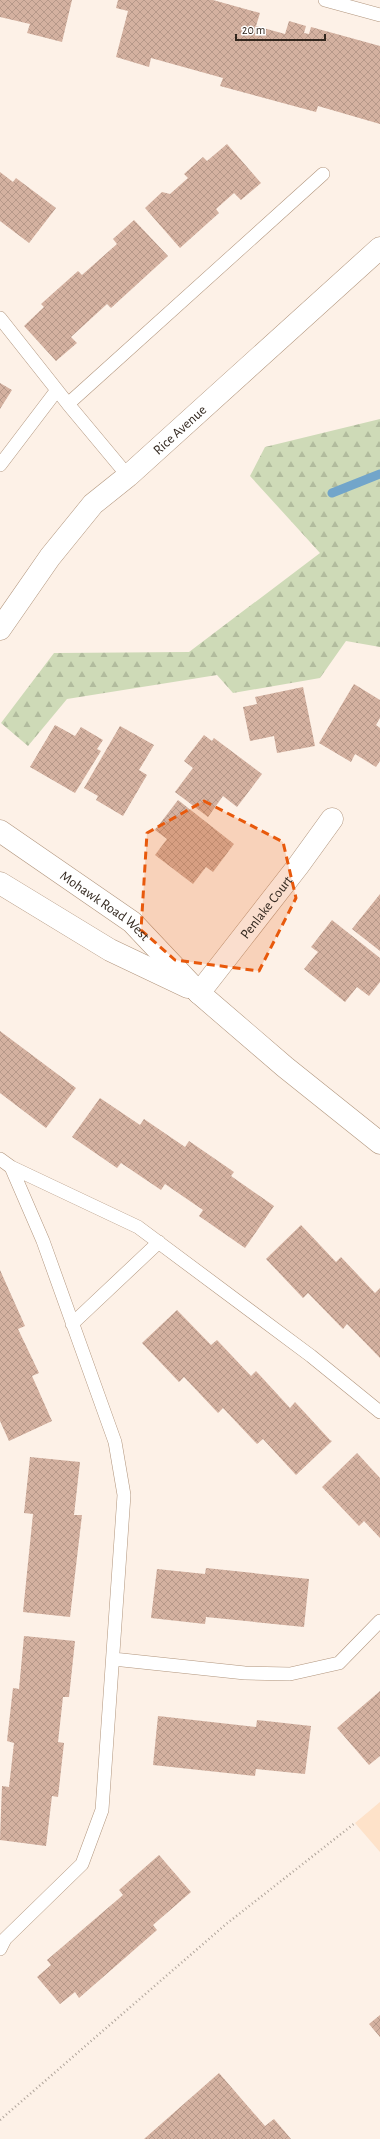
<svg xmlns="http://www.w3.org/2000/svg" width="380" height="2139" font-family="'Alegreya Sans',sans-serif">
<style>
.built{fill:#fee2c9}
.forest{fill:url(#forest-firs)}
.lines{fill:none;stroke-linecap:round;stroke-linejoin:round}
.stream{stroke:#72a5ca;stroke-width:9}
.building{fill:url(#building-cross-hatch)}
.lane-casing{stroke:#b1957d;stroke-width:14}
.street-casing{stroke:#b1957d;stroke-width:23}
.secondary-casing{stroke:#b1957d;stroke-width:23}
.path{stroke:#aea399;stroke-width:2.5;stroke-dasharray:1 3;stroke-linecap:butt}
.lane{stroke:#fff;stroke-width:13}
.street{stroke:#fff;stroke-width:22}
.secondary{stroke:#fff;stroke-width:22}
.marked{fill:#e8590c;fill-opacity:0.2;stroke:#e8590c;stroke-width:3;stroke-dasharray:8 5;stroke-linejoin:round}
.labels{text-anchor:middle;stroke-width:4;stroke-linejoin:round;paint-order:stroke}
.street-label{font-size:14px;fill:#32271e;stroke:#fff}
</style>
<defs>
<pattern id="forest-firs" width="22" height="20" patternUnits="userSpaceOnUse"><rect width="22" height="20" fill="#cedab7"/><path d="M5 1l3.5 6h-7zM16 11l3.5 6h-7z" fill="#b1bb9d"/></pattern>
<pattern id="building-cross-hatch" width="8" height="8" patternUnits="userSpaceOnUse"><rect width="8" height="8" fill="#d4b1a0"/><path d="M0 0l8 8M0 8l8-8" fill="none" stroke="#b69889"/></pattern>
</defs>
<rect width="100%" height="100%" fill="#fdf1e7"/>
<path class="built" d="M380,1802V1852L355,1823Z"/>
<path class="forest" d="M380,419V647L346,641L320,678L233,693L217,675L67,699L28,746L1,723L54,653L189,652L320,553L250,476L265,447Z"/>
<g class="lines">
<path class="stream" d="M332,493L380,474"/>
</g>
<path class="building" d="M0,0H72L62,42L27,33L30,24L0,17Z
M118,0H213L260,13L256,26L285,34L289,21L306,26L304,33L309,34L311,27L380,46V124L318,106L316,112L220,86L223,78L151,58L149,67L116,57L128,11L116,8Z
M227,144L261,183L241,200L234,193L216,209L219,213L180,248L145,208L162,192L170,194L188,178L184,174L203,157L207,161Z
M0,172L13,182L16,178L56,208L29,243L0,221Z
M134,220L168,256L111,308L107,304L71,337L77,343L56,361L24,326L44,307L41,304L78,271L82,275L117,244L113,239Z
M0,383L12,390L0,409Z
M354,684L380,700V718L376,725L380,728V761L376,767L355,754L351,762L319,743Z
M303,687L315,746L277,753L274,736L250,741L243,707L257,704L255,697Z
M55,725L75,736L81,727L103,740L97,749L101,751L75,793L30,767Z
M120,726L154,745L139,770L147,775L123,816L96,800L98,796L84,788Z
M204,735L212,741L214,738L262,774L237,807L223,796L208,817L175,792L193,768L184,761Z
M178,800L234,844L213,872L206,867L193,884L155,855L167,839L155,830Z
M380,894V951L352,929Z
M332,920L380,958V982L369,996L357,987L345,1002L304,969L318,952L311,947Z
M0,1031L76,1088L46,1128L0,1093Z
M100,1098L140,1125L144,1119L185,1147L189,1141L234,1172L231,1176L274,1206L245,1248L199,1216L203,1210L165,1184L161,1190L121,1163L117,1168L72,1137Z
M301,1225L336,1262L341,1257L375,1293L380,1288V1358L347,1324L343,1329L308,1293L303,1298L266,1259Z
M0,1270L25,1326L18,1329L39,1373L32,1376L52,1421L9,1441L0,1421Z
M177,1310L211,1345L217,1340L251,1376L256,1371L290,1408L295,1402L330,1440L332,1441L296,1475L263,1439L257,1444L223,1408L218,1413L184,1377L179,1382L142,1343Z
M357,1453L380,1478V1538L364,1521L359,1526L322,1487Z
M30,1457L80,1462L74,1515H82L70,1617L23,1612L33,1514L24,1513Z
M206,1568L309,1579L304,1627L206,1617L205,1624L151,1618L157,1569L205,1574Z
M24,1636L75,1641L69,1697H63L58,1742L64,1743L58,1797L52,1796L46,1846L0,1840L2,1786L9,1787L14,1743L7,1741L13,1688L19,1689Z
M380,1691V1756L369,1765L337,1728Z
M158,1716L256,1727L257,1720L311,1726L305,1774L256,1769L255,1776L153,1765Z
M159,1855L191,1892L153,1925L157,1930L79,1998L75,1992L60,2004L37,1977L51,1965L47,1960L123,1895L119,1890Z
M380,2015V2037L369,2024Z
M219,2073L265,2126L274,2119L291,2139H144Z"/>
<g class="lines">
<defs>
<path id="lane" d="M325,0L380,15
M0,318L68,404L128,476
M68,404L323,174
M0,465L57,390
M0,1159L11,1167L43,1241L115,1442L124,1495L102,1810L82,1864L5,1939L0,1949
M11,1167L138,1227L311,1356L380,1412
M72,1324L159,1242
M113,1659L245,1673L290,1674L339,1663L380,1621"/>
<g id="street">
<path id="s1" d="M0,629L50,557L93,504L128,476L380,248"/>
<path id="s2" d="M199,993L298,866L332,819"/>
</g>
<g id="secondary">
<path id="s3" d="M0,831L132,922L199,993L285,1067L380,1143"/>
<path d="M0,883L110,950L188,987"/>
</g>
</defs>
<use href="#lane" class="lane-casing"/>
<use href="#street" class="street-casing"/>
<use href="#secondary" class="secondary-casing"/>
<path class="path" d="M0,2120L225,1925L355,1823"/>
<use href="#lane" class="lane"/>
<use href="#street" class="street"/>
<use href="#secondary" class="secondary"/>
</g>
<path class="marked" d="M204,801L283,842L296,898L259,971L175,960L141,930L147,833Z"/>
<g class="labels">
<g class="street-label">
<text dy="5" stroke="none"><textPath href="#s1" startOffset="270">Rice Avenue</textPath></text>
<text dy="5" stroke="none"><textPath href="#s3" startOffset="129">Mohawk Road West</textPath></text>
<text dy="5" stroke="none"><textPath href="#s2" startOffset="109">Penlake Court</textPath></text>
</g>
</g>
<path d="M236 34v6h89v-6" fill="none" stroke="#32271e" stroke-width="2"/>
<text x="242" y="34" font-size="12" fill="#32271e" stroke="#ffffff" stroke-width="3" paint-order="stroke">20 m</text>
</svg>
